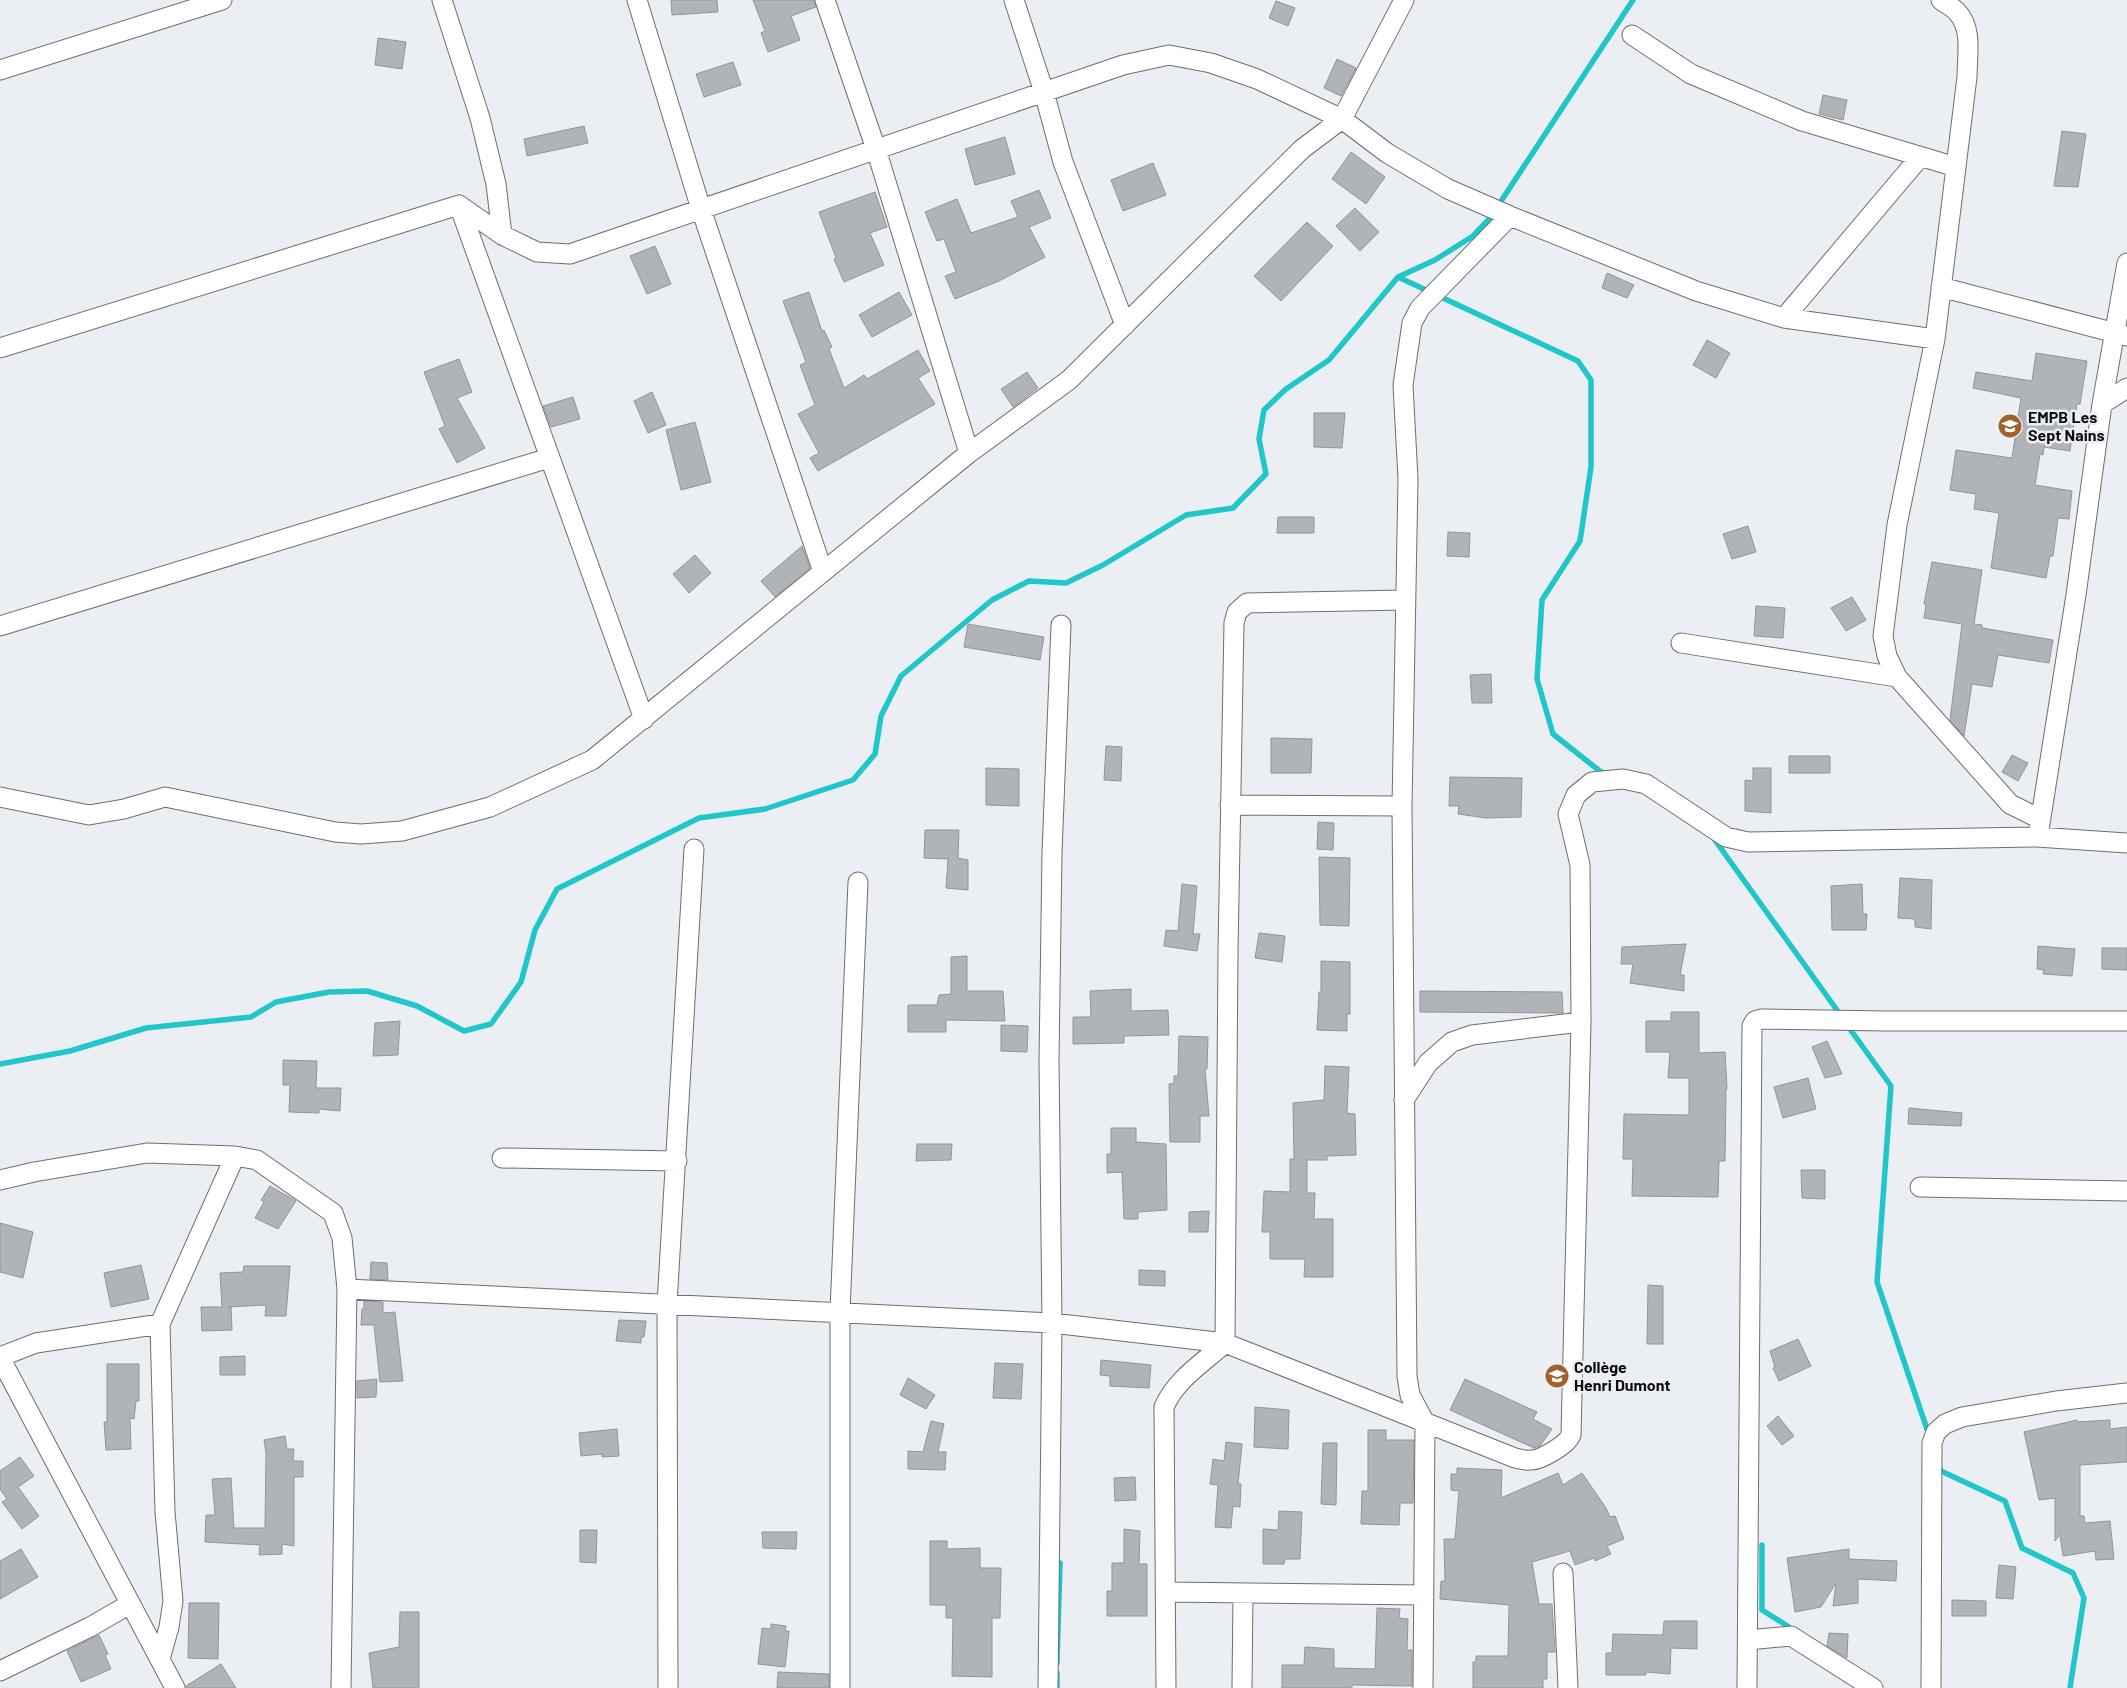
<svg xmlns="http://www.w3.org/2000/svg" width="2127" height="1688" font-family="Barlow,sans-serif">
<style>
.lines{fill:none;stroke-linecap:round;stroke-linejoin:round}
.stream{stroke:#20c6ca;stroke-width:5.5}
.building{fill:#b0b3b8;stroke:#929599}
.minor-casing{stroke:#6c6e73;stroke-width:21}
.minor{stroke:#fff;stroke-width:19}
.labels{text-anchor:middle;stroke-width:5;stroke-linejoin:round;paint-order:stroke}
.poi-label{font-size:16px;font-weight:bold;fill:#0d0e0f;stroke:#ebeef3;text-anchor:start}
</style>
<rect width="100%" height="100%" fill="#ebeef3"/>
<g class="lines">
<path class="stream" d="M1398,277L1578,361L1591,380V467L1580,541L1542,600L1537,679L1553,734L1601,772L1608,774
M1712,836L1842,1017
M1847,1025L1891,1086L1877,1282L1929,1435
M0,1064L70,1051L146,1028L251,1017L276,1002L329,992L367,991L417,1006L464,1031L491,1024L521,982L535,930L557,889L699,818L765,809L853,780L875,754L881,716L901,676L992,600L1029,581L1066,583L1103,565L1186,515L1233,508L1266,474L1259,439L1264,410L1286,389L1329,360L1398,277L1435,260L1473,236L1490,218L1633,0
M1939,1465L1941,1471L2005,1501L2022,1548L2073,1573L2084,1598L2070,1688
M1762,1545V1610L1789,1627
M1057,1663L1060,1563
M1057,1673V1688"/>
</g>
<path class="building" d="M671,0H717L718,12L672,15Z
M753,0H814L816,7L791,16L800,40L768,52L761,33L765,31Z
M1276,1L1295,8L1288,26L1269,18Z
M378,38L406,42L402,69L375,65Z
M1337,59L1356,68L1341,96L1324,88Z
M733,62L741,85L704,97L696,74Z
M1823,95L1847,100L1843,120L1819,114Z
M584,126L588,143L527,156L524,139Z
M2062,131L2086,134L2078,187L2054,186Z
M1005,137L1015,174L975,185L965,149Z
M1351,152L1385,177L1366,204L1332,179Z
M1153,163L1166,195L1123,211L1111,180Z
M1039,190L1051,218L1029,227L1045,257L999,281L955,299L945,276L956,272L944,239L937,241L925,212L957,199L971,233L1018,217L1011,201Z
M875,192L887,227L870,233L884,265L844,282L834,259L836,258L819,212Z
M1355,208L1379,232L1360,251L1336,226Z
M1307,222L1333,246L1281,301L1254,276Z
M655,246L671,284L647,294L630,256Z
M1607,273L1634,285L1627,298L1602,288Z
M809,292L822,331L824,330L832,347L829,349L844,388L864,375L867,379L918,350L930,371L918,378L935,404L818,471L810,458L819,453L798,414L815,405L800,365L806,362L783,301Z
M899,292L912,315L872,337L859,315Z
M1707,340L1730,353L1716,378L1693,365Z
M2036,353L2087,361L2080,404H2077L2070,451L2044,447L2043,455L2040,454L2035,485L2072,491L2069,519L2058,518L2053,556H2050L2046,578L1991,568L1999,513L1974,509L1976,494L1950,490L1956,450L2012,458L2021,398L1973,388L1976,372L2032,381Z
M459,359L472,392L457,398L485,448L457,463L439,429L445,426L424,372Z
M1027,372L1038,388L1013,407L1001,389Z
M652,392L666,425L648,433L634,401Z
M573,397L580,419L551,427L543,406Z
M1314,413H1345L1342,448L1314,447Z
M695,422L711,482L681,490L666,430Z
M1278,517H1314V533H1277Z
M1748,526L1756,552L1732,559L1723,534Z
M1448,532L1470,533L1469,557L1447,556Z
M802,546L810,568L775,597L761,581Z
M695,555L711,573L689,593L673,574Z
M1932,562L1982,570L1974,624L1982,625V628L2053,640L2049,663L1998,655L1992,687L1972,684L1964,736L1950,720L1962,624L1924,618L1926,605L1924,604Z
M1852,597L1866,620L1846,631L1831,608Z
M1756,606L1785,608L1783,638L1754,636Z
M968,624L1044,637L1040,660L964,647Z
M1491,674L1492,703H1472L1470,675Z
M1271,738L1312,739L1311,773H1271Z
M1106,746L1122,747L1121,781L1104,780Z
M2012,755L2028,763L2018,781L2002,772Z
M1789,756H1830V773H1789Z
M986,768L1019,769V806L986,805Z
M1753,768H1771V813L1745,811V780L1753,781Z
M1450,777L1522,778L1521,817L1486,818L1458,814L1459,806H1449Z
M1318,822L1334,823L1333,850L1317,849Z
M925,830H959L958,858L968,860V890L946,888L948,859L924,858Z
M1319,857L1350,858L1349,926L1320,925Z
M1900,878L1932,880L1931,929L1915,927V919L1898,918Z
M1182,884L1197,886L1193,934H1200L1197,951L1164,946L1166,930L1178,931Z
M1862,884L1863,914H1867L1866,930H1832L1831,886Z
M1259,933L1285,936L1282,962L1255,958Z
M1686,944L1680,975H1684V991L1630,983L1633,964H1621L1622,947Z
M2038,946L2075,949L2072,976L2043,974L2044,970L2037,969Z
M2102,948H2127V970L2102,969Z
M967,956V991H1003L1005,1021L946,1020V1032H908V1005H937L939,995L951,994V957Z
M1321,961L1350,962V1014H1347V1031L1317,1030L1319,992H1321Z
M1131,989V1011L1168,1010L1169,1035L1124,1036V1043L1073,1044V1017H1091L1090,991Z
M1420,991L1562,992L1563,1013L1420,1012Z
M1671,1012H1699V1053L1725,1052L1727,1089H1726L1725,1161H1719L1718,1197L1632,1196L1633,1159H1623L1624,1114L1689,1115V1078H1668L1670,1052H1646V1021H1671Z
M400,1021L398,1055L373,1056L375,1023Z
M1001,1025L1028,1026L1027,1052L1001,1051Z
M1179,1036L1208,1037L1207,1069H1205L1209,1116H1200V1142H1170L1169,1084L1174,1083V1076H1178Z
M1827,1041L1842,1074L1825,1078L1812,1047Z
M283,1060L317,1061L316,1088H341L340,1111L319,1109V1113L289,1112L290,1085H283Z
M1325,1066L1349,1067L1347,1113L1355,1114L1356,1155L1327,1156V1160H1307V1193H1315L1314,1219H1333V1277H1304L1305,1259H1270V1232H1262L1264,1191L1290,1192V1159H1294L1293,1103L1324,1100Z
M1808,1078L1816,1109L1783,1118L1774,1087Z
M1909,1108L1962,1113L1961,1126L1908,1124Z
M1111,1128H1136V1142L1166,1144L1167,1210L1138,1212V1219H1124L1122,1172L1107,1173V1154H1111Z
M917,1144H952L951,1160L916,1161Z
M1801,1170H1825V1199L1802,1198Z
M270,1186L296,1201L278,1229L255,1218L264,1202L261,1200Z
M1209,1211L1208,1232H1189V1212Z
M0,1223L33,1232L23,1278L0,1272Z
M371,1262L387,1263L388,1280L370,1279Z
M141,1265L149,1299L111,1307L104,1273Z
M244,1266H290L286,1316H265L266,1305L228,1307H231L232,1330L202,1331L201,1307H222L220,1273L243,1272Z
M1139,1270L1165,1271V1286L1139,1285Z
M1648,1285L1663,1286V1344H1647Z
M364,1301L383,1302V1313L395,1312L403,1381L380,1382L374,1325H361L362,1309H364Z
M619,1320L646,1321L644,1337H641V1343L616,1341Z
M1798,1339L1811,1366L1779,1381L1773,1368L1775,1367L1770,1351Z
M245,1356V1375H220V1357Z
M1101,1360L1151,1365L1149,1388L1110,1386V1376L1100,1375Z
M995,1363L1023,1364L1021,1399L993,1398Z
M107,1364H139V1401H136L134,1419L130,1418L131,1449L106,1450L104,1422H107Z
M908,1378L935,1395L926,1409L900,1395Z
M377,1379L376,1397L357,1398V1381Z
M1465,1379L1537,1412L1533,1419L1552,1429L1540,1446L1534,1448L1450,1410Z
M1255,1407L1289,1410L1288,1449L1254,1447Z
M1778,1416L1794,1436L1782,1445L1767,1426Z
M2077,1420V1422L2110,1420V1429L2127,1427V1462L2080,1465V1516H2084L2085,1523L2110,1521L2114,1559L2096,1560L2095,1551L2063,1556L2060,1535L2055,1541V1498L2039,1500L2024,1432Z
M931,1421L944,1424L938,1452H946L945,1470L908,1469V1451L923,1452Z
M617,1429L619,1456L602,1457V1454L581,1456L579,1433Z
M1368,1430H1386V1440H1414L1413,1503H1400L1399,1525L1361,1524L1362,1491H1368Z
M285,1436L287,1449H294L293,1461H303V1477H294V1546L282,1544V1554L259,1555L260,1545L205,1542L206,1515H215L212,1479L231,1478L234,1528H265L266,1453L264,1440Z
M1226,1442L1242,1444L1238,1484H1241L1240,1507L1233,1506L1231,1528L1215,1527L1218,1485L1210,1484L1213,1459L1224,1461Z
M1323,1443H1337L1336,1505L1321,1504Z
M20,1457L34,1476L18,1487L39,1516L22,1529L2,1502L7,1499L0,1489V1471Z
M1457,1468L1502,1470L1501,1498L1558,1473L1563,1485L1582,1473L1606,1508L1610,1517L1615,1516L1624,1539L1607,1546L1611,1554L1595,1561L1594,1558L1575,1565L1570,1551L1532,1562L1539,1604H1552L1555,1652H1547V1679H1543V1688H1473V1662H1476V1656H1508L1509,1605L1440,1599L1441,1581H1445L1444,1539H1455L1459,1491L1451,1490V1474H1457Z
M1135,1477L1136,1500L1115,1501L1114,1478Z
M1279,1511L1302,1512L1300,1559H1285L1284,1564H1263V1529L1278,1530Z
M1124,1529L1140,1531L1139,1564H1147V1616H1107V1591H1112V1563H1124Z
M580,1530H597L596,1563L580,1562Z
M762,1532H797L796,1549L763,1548Z
M930,1541H947V1549L980,1548V1568H1001L1000,1618H992V1677L952,1676L953,1618H946V1605H930Z
M21,1549L38,1577L0,1599V1561Z
M1849,1549V1559L1897,1561L1896,1581L1858,1579V1603L1833,1606L1836,1583L1821,1607L1795,1612L1787,1558Z
M1999,1565L2016,1567L2013,1599L1996,1598Z
M1952,1600L1986,1601V1616H1952Z
M189,1603H219L218,1659L188,1658Z
M1377,1608L1400,1609L1399,1618L1408,1619L1407,1650H1412V1686L1352,1685V1688H1282V1665H1304L1305,1647L1334,1649V1668L1375,1669Z
M400,1612H419V1688H373L369,1653L399,1647Z
M1664,1621H1697V1649L1671,1648L1670,1674L1646,1672V1675H1606V1653H1612L1613,1634L1663,1635Z
M771,1624L786,1626L785,1631H789L785,1667L758,1664L762,1628L771,1629Z
M1829,1633L1848,1634L1847,1658L1827,1646Z
M99,1635L108,1654L105,1655L111,1669L81,1682L67,1651Z
M221,1664L236,1688H186V1686Z
M778,1672L829,1674V1688H777Z"/>
<g class="lines">
<defs>
<path id="minor" d="M442,0L480,118L496,184L502,235
M637,0L701,209L823,572
M825,0L876,149L969,453
M1014,0L1044,92L1063,162L1125,325
M1941,0C1946,4 1953,7 1957,12C1973,28 1967,56 1967,77L1935,339L1897,525L1883,636L1887,656L1897,677L2010,804L2040,819
M1632,35L1691,74L1802,121L1956,167
M0,70L222,0
M459,205L502,235L537,252L570,254L1123,65L1169,55L1211,63L1257,79L1342,119L1387,153L1448,189L1510,216L1696,291L1784,318L1935,339
M459,205L644,719
M1941,287L2127,336
M1784,318L1920,157
M0,348L459,205
M2102,404L2127,388
M0,626L549,458
M1681,643L1897,677
M0,797L89,815L124,809L165,797L335,832L361,834L402,831L490,807L592,760L969,453L1069,380L1302,149L1342,119L1404,0
M1230,805L1402,806
M2039,830L2076,595L2102,404L2127,263
M1404,1100L1428,1063L1452,1042L1472,1035L1581,1022
M502,1158L677,1161
M0,1180L34,1172L147,1153L235,1156L257,1160L333,1213L342,1238L347,1289L341,1688
M1920,1187L2127,1191
M347,1289L1052,1323L1225,1343L1515,1458C1520,1459 1526,1461 1531,1460C1541,1460 1567,1445 1571,1435L1581,1022L1580,865L1568,814L1576,795L1592,782L1623,779L1646,784L1726,837L1748,842L2037,837L2127,843
M0,1357L36,1343L160,1324
M0,1362L4,1365L175,1688
M1563,1573L1568,1688
M1165,1592L1424,1595
M1748,1640L1791,1636L1873,1688
M160,1659L169,1627L173,1601L165,1512L160,1324L235,1156
M0,1671L90,1627L130,1604
M668,1688L667,1304L694,849
M840,1688V1312L858,882
M1048,1688L1052,1323L1049,1060L1052,853L1061,625
M1166,1688L1164,1407C1176,1379 1203,1363 1225,1343L1228,951L1234,623L1237,612L1247,603L1405,600
M1242,1688L1243,1593
M1423,1688L1425,1423L1410,1395L1407,1376L1402,806L1408,479L1403,385L1412,323L1420,308L1510,216
M1747,1688L1752,1026L1755,1021L1761,1019L1885,1021H2127
M1931,1688L1932,1443L1936,1432L1945,1424L1962,1417L2056,1401L2127,1393"/>
</defs>
<use href="#minor" class="minor-casing"/>
<use href="#minor" class="minor"/>
</g>
<defs>
<symbol id="school-disc" viewBox="-11 -11 22 22"><circle r="9.5" fill="#a1602c" stroke="#ebeef3"/><path d="M0-5L7-2L0 1L-7-2ZM-4 1L0 2.5L4 1V4Q0 6-4 4Z" fill="#fff"/></symbol>
</defs>
<g fill-rule="evenodd">
<use href="#school-disc" x="1996" y="412" width="28" height="28"/>
<use href="#school-disc" x="1543" y="1362" width="28" height="28"/>
</g>
<g class="labels">
<g class="poi-label">
<text x="2028" y="423">EMPB Les<tspan x="2028" dy="18">Sept Nains</tspan></text>
<text x="1574" y="1373">Collège<tspan x="1574" dy="18">Henri Dumont</tspan></text>
</g>
</g>
</svg>
